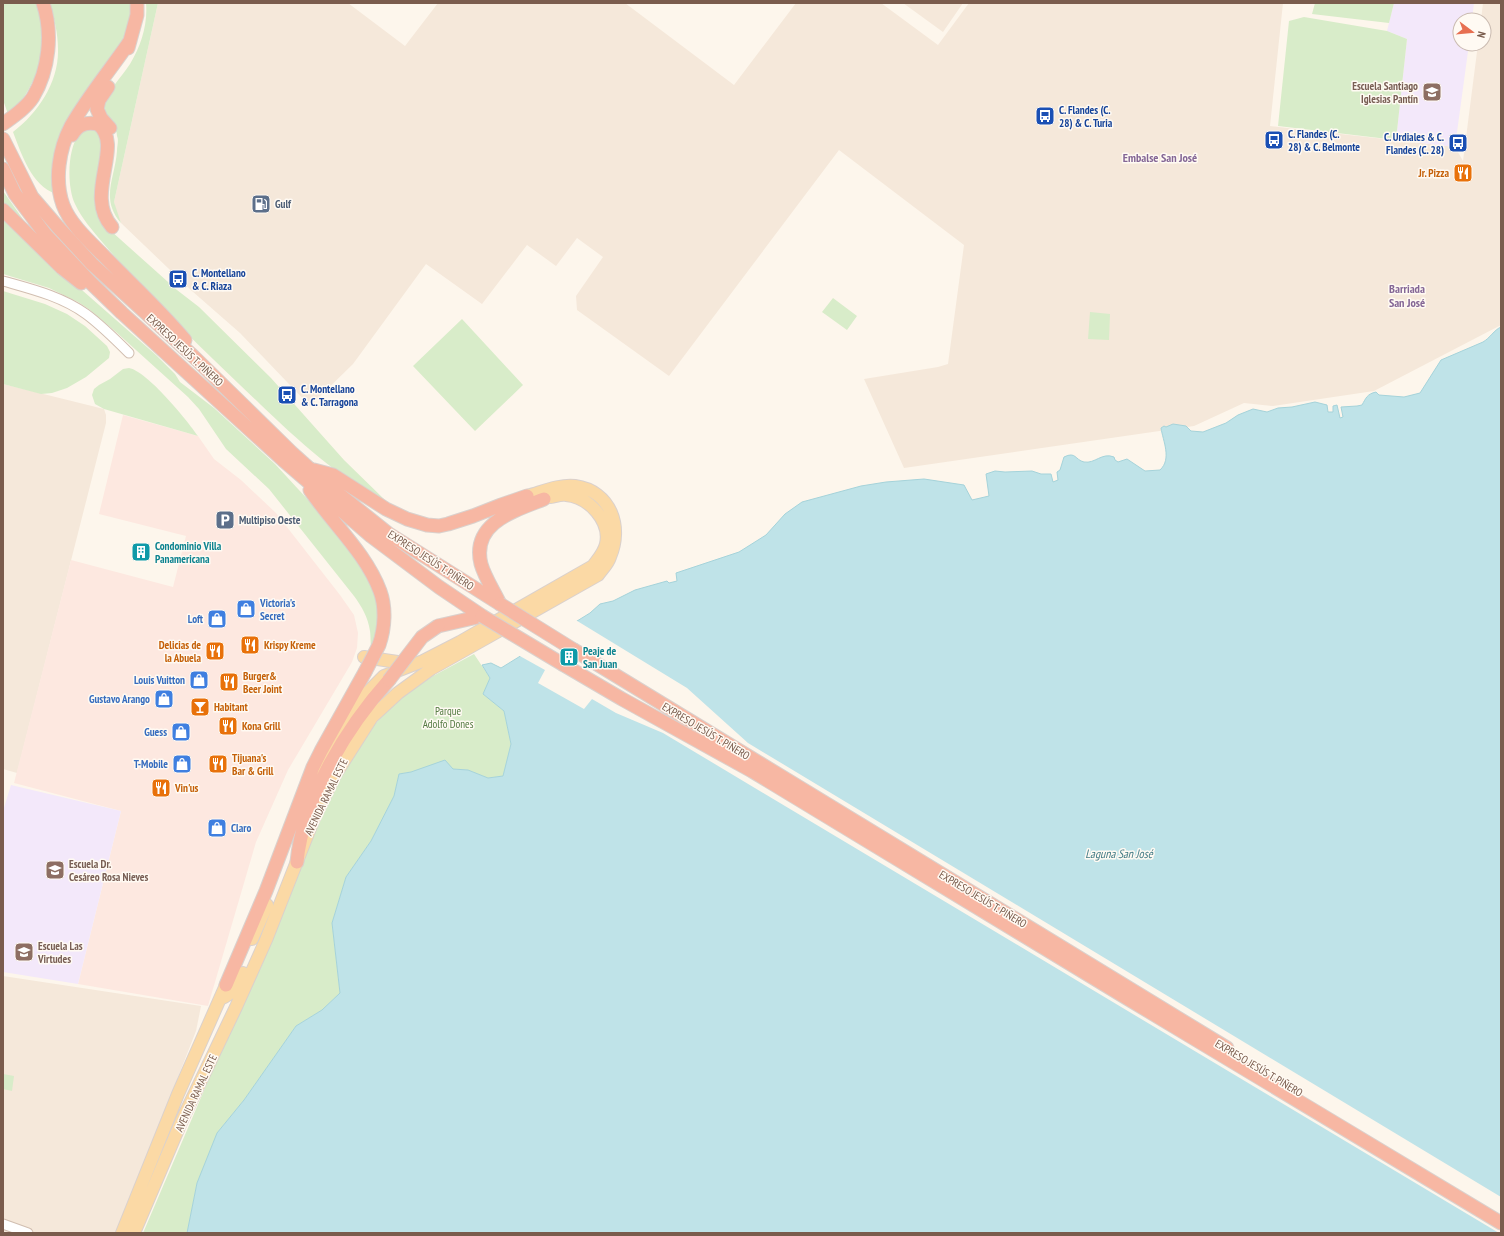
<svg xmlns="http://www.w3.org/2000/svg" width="1504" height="1236" font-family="'PT Sans Narrow',sans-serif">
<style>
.residential{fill:#f5e8da}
.commercial{fill:#fde8e0}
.education{fill:#f3e8fa}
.green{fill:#d8ecc9}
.water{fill:#bfe3e8;stroke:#a5d3da}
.pier{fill:#fdf6ec}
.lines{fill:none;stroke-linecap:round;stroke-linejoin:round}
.minor-casing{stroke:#d1beb0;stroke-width:11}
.major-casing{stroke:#dad1cd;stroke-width:14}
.highway-casing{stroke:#dad1cd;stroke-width:15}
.minor{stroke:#fff;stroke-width:9}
.major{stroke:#fbd9a5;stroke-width:12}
.highway{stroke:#f7b7a3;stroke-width:13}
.highway-bridge-casing{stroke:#dad1cd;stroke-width:15;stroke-linecap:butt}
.highway-bridge{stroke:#f7b7a3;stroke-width:13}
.labels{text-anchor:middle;stroke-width:3;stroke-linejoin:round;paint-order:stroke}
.education-label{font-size:11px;font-weight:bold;fill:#785e54;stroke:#fffaf3;text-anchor:start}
.transit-label{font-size:11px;font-weight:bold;fill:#164399;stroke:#fffaf3;text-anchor:start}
.food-label{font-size:11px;font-weight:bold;fill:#c56008;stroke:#fffaf3;text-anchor:start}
.service-label{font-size:11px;font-weight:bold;fill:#4e5e75;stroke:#fffaf3;text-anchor:start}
.street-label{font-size:11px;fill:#7a5c4d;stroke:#fffaf3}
.culture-label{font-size:11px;font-weight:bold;fill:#0d838f;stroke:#fffaf3;text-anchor:start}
.shop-label{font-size:11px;font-weight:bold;fill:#366cbe;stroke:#fffaf3;text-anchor:end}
.park-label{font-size:11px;fill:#537a41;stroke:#fffaf3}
.neighbourhood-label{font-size:12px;font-weight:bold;fill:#846695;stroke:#fffaf3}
.water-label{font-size:12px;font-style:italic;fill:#437c86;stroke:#fffaf3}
</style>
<rect width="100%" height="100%" fill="#fdf6ec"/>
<path class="residential" d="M158,3H348L405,46L438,3H625L734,85L796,3H881L938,45L969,3H1283L1270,126L1455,147L1463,161L1478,44H1484V20H1481L1483,3H1501V325L1374,391L1273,406L1244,403L1194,426L904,468L864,379L938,367L948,364L964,245L839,150L669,376L577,310L576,296L603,257L577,238L556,266L527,245L482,304L426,264L353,364L310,406L240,333L192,291L121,223L116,211L114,202Z
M903,3H963L943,32Z
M3,384L104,409L106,415V423L17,773L3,769Z
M3,976L201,1006L196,1031L117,1233H3Z"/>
<path class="commercial" d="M123,415L198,436L214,459L241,480L276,513L340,595L354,615L358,633L357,648L352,662L288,770L256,842L208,1006L78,984L121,811L14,783L71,560L173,587L186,536L99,514Z"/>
<path class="education" d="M1394,3H1474L1472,20H1460V44H1469L1455,147L1396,140L1407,39L1387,31Z
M11,785L121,811L78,984L3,972V811Z"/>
<path class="green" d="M3,3H38L45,30L40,63L34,79L26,94L15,109L8,114L3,100Z
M50,3H134L130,33L73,115L56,194C31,185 22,155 13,132C38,113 59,82 58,49C58,33 54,18 50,3Z
M146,3H158L114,202L121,223C100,199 115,178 117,151C117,146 119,140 117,136C117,132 115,128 113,125C108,118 99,114 103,104C109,89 121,78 130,64C141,46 148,24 146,3Z
M1315,3H1394L1389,23L1312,14Z
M1304,17L1387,31L1407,39L1396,140L1278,126L1289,21Z
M88,126L104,136L101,176L111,231L177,290L199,307L271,378L344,460L385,500C340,480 297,439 261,405C221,367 181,329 143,288C130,274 116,258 103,243C93,231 82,219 75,204C67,187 67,150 79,134C81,131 85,128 88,126Z
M3,191L25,222L24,224L3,207Z
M3,218L50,262L156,355L175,374L180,382L214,408L275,464L334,528L368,572L381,608L372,651C370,644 371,638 370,631C368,617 362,607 354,596L269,489L226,449L199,409L188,397L116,332L90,310L78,302L49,288L3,274Z
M3,291L45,304L67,314L85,326L107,346L110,352L109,358L86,377L67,388L52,393L41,394L3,384Z
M833,298L857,316L847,330L822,312Z
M1090,312L1110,314L1109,340L1088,339Z
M462,319L523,385L475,431L413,366Z
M129,368C147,371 187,420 198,436L104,409L95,404L92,395L94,389L99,385L110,379L123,369Z
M474,654L490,678L483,694L504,711L511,744L503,776L488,778L468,770L453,769L411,772L399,774L394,796L371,841L346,877L332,923L340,993L322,1010L296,1026L244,1100L217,1133L197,1183L187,1233H143L220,1053L262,965L307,849L349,761L373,726L398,700L433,676Z
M3,1074L14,1076L12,1091L3,1089Z"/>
<path class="water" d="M1501,327V1233H187L197,1183L217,1133L244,1100L296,1026L322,1010L340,993L332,923L346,877L371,841L394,796L399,774L411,772L445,760L453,769L468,770L488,778L503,776L511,744L504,711L483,694L490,678L482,665L491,663L501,668L590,613L600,604L613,601L635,590L667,581L669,583L677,581L676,573L739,552L766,535L785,514L802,502L861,486L886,482L924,479L964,485L972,500L989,496L986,474L995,471L1005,472L1032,471L1041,474H1051L1053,482L1058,480L1057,472L1060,470L1064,457C1076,451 1075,460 1084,462C1095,464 1102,452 1114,457L1115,460L1118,462L1127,459L1145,471L1160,470C1172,459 1163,441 1161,428L1164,426L1166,427L1173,424L1186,426L1191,431L1203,432L1226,423L1238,415L1253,409L1267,412L1278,408L1292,407L1315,402L1327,405L1328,412H1333V406L1337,405L1340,418L1343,417L1341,407L1357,406L1362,405C1366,398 1367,394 1376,392L1379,395L1404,397L1420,393L1441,360L1483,342C1490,338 1494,330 1501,327Z"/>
<path class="pier" d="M574,619L687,688L748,743L1501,1197V1233H1499L663,733L616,713L592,699L584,709L538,683L545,670L518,655Z"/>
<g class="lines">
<defs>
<path id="minor" d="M3,281C31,289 61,296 86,314C101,325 115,339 129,353
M3,1224L28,1233"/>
<path id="major" d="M364,657L411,664
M311,788L325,758L348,716L361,699L384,676L423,661L460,642L593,566C598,559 604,553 606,544C611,521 589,497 566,495C562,494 556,496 551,497
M252,939L267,905
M220,999C234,993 237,986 243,973
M122,1233L178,1094L226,985L230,978
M134,1233L182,1120L236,1007L266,940L314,818L335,775L372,717L398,693L431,669L598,575C602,569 608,564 610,557C623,527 611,491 575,486C560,484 542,492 527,496"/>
<path id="highway" d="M130,41C111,69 88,96 71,126C59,149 54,180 63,205C70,224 89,241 103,255C130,283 160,310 185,340
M128,48L137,15V3
M108,87L99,100L97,109L101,118L110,128
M3,124C14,116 26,108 33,97C49,70 53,33 43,3
M72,135C78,124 86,122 98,124C125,146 83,194 112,227
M3,139L32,197L57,226L92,264L193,356L291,452L330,487L389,534L500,604
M3,169L15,194L45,234L91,283L122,313L283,460L371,536L439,587L482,616
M3,210L62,268L81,283
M314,470L333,475L386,509L407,519L427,525L439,526L448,524L473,516L501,505L527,496
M310,490C332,523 366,553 380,591C386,607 385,628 379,645
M500,604C494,591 485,578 481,564C471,523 514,511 544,499
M438,626L482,616
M574,650L1227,1048
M564,665L622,699L752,771L1125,997L1501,1223
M297,862C303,798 347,727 389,680
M226,985L266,891L313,767L321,751L365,672"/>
</defs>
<use href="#minor" class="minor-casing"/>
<use href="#major" class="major-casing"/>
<use href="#highway" class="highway-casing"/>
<use href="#minor" class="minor"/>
<use href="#major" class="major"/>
<use href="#highway" class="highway"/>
<defs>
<path id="highway-bridge" d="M500,604L574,650
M482,616L564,665
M365,672L379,645
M389,680L422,637L438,626"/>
</defs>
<use href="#highway-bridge" class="highway-bridge-casing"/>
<use href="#highway-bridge" class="highway-bridge"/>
</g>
<defs>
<symbol id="school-square" viewBox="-11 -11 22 22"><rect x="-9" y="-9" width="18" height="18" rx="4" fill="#8d6e63" stroke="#fffaf3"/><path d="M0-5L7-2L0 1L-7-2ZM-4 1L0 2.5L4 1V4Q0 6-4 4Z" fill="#fff"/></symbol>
<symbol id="bus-square" viewBox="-11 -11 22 22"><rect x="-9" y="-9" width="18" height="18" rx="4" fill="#1a4fb4" stroke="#fffaf3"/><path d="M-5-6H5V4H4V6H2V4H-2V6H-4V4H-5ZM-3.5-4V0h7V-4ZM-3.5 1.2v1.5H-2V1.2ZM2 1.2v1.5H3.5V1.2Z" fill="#fff"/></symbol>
<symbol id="restaurant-square" viewBox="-11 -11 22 22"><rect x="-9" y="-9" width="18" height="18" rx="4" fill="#e8710a" stroke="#fffaf3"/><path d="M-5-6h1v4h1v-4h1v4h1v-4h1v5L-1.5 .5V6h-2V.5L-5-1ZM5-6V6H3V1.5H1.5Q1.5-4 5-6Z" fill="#fff"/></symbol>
<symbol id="fuel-square" viewBox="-11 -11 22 22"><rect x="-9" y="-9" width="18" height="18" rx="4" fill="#5c6f8a" stroke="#fffaf3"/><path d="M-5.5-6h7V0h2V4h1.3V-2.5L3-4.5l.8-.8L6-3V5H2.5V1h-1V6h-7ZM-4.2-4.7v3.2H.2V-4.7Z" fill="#fff"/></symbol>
<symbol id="parking-square" viewBox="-11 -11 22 22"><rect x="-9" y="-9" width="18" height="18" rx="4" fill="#5c6f8a" stroke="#fffaf3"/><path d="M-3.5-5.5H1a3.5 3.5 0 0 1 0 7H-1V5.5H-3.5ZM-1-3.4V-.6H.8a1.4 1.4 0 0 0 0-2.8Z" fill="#fff"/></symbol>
<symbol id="building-square" viewBox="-11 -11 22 22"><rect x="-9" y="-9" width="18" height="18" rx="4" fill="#0f9aa8" stroke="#fffaf3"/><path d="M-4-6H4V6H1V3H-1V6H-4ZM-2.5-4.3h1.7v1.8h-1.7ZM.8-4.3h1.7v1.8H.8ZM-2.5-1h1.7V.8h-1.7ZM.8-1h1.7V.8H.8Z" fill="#fff"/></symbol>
<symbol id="shop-square" viewBox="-11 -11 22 22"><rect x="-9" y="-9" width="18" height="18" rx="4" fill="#3f7fe0" stroke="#fffaf3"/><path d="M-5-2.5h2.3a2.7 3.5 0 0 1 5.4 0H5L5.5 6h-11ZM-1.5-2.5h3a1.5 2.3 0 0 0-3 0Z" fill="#fff"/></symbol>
<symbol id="bar-square" viewBox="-11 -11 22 22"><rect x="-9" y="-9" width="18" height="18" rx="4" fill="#e8710a" stroke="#fffaf3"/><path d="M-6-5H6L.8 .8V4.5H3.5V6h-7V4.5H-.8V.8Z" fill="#fff"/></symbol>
</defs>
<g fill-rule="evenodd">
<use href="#school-square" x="1421" y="81" width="22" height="22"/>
<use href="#bus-square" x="1034" y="105" width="22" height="22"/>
<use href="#bus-square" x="1263" y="129" width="22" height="22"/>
<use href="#bus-square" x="1447" y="132" width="22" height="22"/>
<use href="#restaurant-square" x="1452" y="162" width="22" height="22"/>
<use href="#fuel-square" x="250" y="193" width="22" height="22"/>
<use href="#bus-square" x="167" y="268" width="22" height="22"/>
<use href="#bus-square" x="276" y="384" width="22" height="22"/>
<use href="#parking-square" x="214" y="509" width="22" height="22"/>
<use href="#building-square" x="130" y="541" width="22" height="22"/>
<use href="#shop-square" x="235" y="598" width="22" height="22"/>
<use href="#shop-square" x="206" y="608" width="22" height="22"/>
<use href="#restaurant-square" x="239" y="634" width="22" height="22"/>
<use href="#restaurant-square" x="204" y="640" width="22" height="22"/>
<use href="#building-square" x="558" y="646" width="22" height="22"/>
<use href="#shop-square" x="188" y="669" width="22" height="22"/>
<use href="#restaurant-square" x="218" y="671" width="22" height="22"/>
<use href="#shop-square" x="153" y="688" width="22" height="22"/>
<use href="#bar-square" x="189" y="696" width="22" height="22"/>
<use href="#restaurant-square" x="217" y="715" width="22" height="22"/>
<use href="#shop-square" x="170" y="721" width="22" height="22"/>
<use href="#shop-square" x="171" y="753" width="22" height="22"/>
<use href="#restaurant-square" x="207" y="753" width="22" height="22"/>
<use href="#restaurant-square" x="150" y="777" width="22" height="22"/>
<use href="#shop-square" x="206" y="817" width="22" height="22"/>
<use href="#school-square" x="44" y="859" width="22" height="22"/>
<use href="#school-square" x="13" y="941" width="22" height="22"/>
</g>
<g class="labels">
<g class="education-label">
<text x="1418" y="90" text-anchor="end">Escuela Santiago<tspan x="1418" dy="13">Iglesias Pantín</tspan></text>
<text x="69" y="868">Escuela Dr.<tspan x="69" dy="13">Cesáreo Rosa Nieves</tspan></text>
<text x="38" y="950">Escuela Las<tspan x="38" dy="13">Virtudes</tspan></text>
</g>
<g class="transit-label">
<text x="1059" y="114">C. Flandes (C.<tspan x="1059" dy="13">28) &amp; C. Turia</tspan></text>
<text x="1288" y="138">C. Flandes (C.<tspan x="1288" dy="13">28) &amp; C. Belmonte</tspan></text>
<text x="1444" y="141" text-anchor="end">C. Urdiales &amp; C.<tspan x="1444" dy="13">Flandes (C. 28)</tspan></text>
<text x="192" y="277">C. Montellano<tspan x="192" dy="13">&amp; C. Riaza</tspan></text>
<text x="301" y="393">C. Montellano<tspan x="301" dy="13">&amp; C. Tarragona</tspan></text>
</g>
<g class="food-label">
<text x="1449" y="177" text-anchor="end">Jr. Pizza</text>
<text x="201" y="649" text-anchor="end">Delicias de<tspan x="201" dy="13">la Abuela</tspan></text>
<text x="264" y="649">Krispy Kreme</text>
<text x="243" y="680">Burger&amp;<tspan x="243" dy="13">Beer Joint</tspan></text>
<text x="214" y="711">Habitant</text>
<text x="242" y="730">Kona Grill</text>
<text x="232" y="762">Tijuana's<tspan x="232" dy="13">Bar &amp; Grill</tspan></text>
<text x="175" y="792">Vin'us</text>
</g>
<g class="service-label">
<text x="275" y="208">Gulf</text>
<text x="239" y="524">Multipiso Oeste</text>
</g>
<g class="street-label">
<text transform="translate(185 350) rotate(43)" y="4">EXPRESO JESÚS T. PIÑERO</text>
<text transform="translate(431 560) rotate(33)" y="4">EXPRESO JESÚS T. PIÑERO</text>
<text transform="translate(706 731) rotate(31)" y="4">EXPRESO JESÚS T. PIÑERO</text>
<text transform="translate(326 797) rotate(-64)" y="4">AVENIDA RAMAL ESTE</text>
<text transform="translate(983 899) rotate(31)" y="4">EXPRESO JESÚS T. PIÑERO</text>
<text transform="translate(1259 1068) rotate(31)" y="4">EXPRESO JESÚS T. PIÑERO</text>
<text transform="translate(196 1093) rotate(-65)" y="4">AVENIDA RAMAL ESTE</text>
</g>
<g class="culture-label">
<text x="155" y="550">Condominio Villa<tspan x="155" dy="13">Panamericana</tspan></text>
<text x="583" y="655">Peaje de<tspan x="583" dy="13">San Juan</tspan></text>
</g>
<g class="shop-label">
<text x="260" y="607" text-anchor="start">Victoria's<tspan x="260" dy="13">Secret</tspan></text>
<text x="203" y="623">Loft</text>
<text x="185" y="684">Louis Vuitton</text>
<text x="150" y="703">Gustavo Arango</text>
<text x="167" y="736">Guess</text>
<text x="168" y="768">T-Mobile</text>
<text x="231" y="832" text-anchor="start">Claro</text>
</g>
<g class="park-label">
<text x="448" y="715">Parque<tspan x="448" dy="13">Adolfo Dones</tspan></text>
</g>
<g class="neighbourhood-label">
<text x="1160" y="162">Embalse San José</text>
<text x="1407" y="293">Barriada<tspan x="1407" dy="14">San José</tspan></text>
</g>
<g class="water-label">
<text x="1119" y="858">Laguna San José</text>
</g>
</g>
<rect width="1504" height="1236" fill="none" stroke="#7a5c4d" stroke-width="8"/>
<g transform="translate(1472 32) rotate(106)"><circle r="19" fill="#fffaf3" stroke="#cabbb1"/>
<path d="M0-3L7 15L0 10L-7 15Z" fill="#e76f51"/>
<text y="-6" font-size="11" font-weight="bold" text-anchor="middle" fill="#7a5c4d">N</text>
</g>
</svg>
